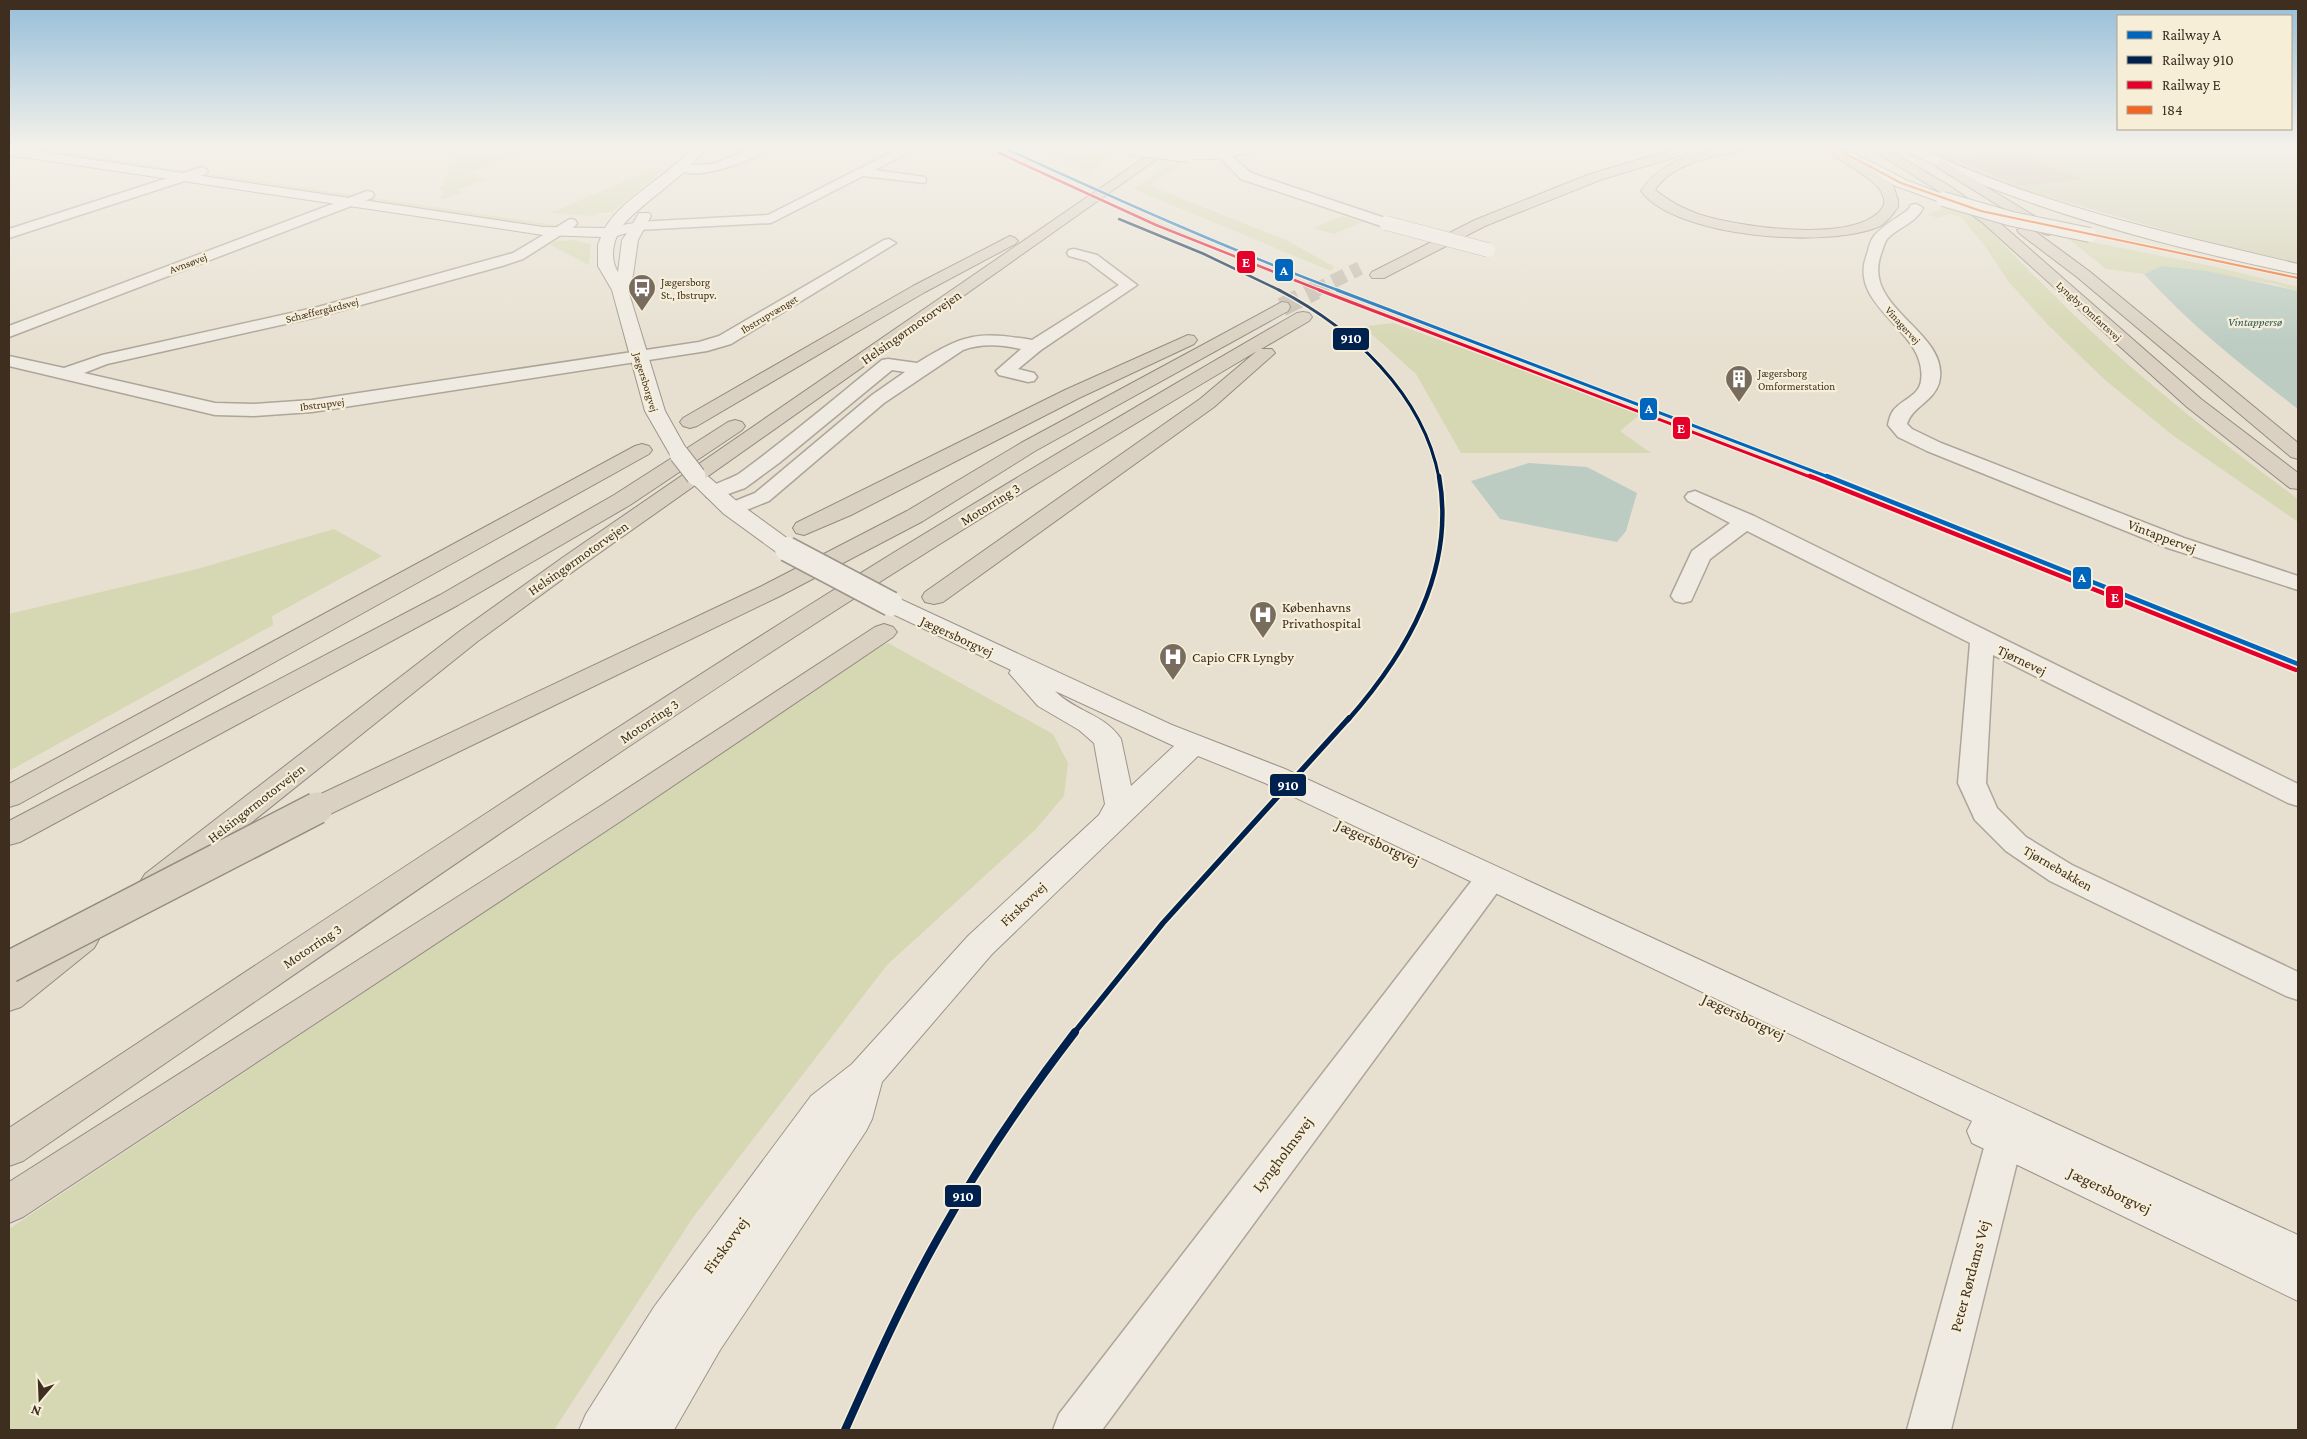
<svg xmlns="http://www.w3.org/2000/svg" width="2307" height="1439" font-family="'Crimson Pro',serif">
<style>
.green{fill:#d6d7b3}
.cemetery{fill:#d1d1b3}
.water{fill:#bcccc2}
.building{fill:#cbbfb2}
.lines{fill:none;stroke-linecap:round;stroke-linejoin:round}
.highway-tunnel-far1{stroke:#c5bcae;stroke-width:14;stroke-dasharray:14 7;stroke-linecap:butt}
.highway-tunnel{stroke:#c5bcae;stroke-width:19;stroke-dasharray:19 9;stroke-linecap:butt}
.street-casing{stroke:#ada599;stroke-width:3}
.secondary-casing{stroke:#9c958a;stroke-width:2}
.highway-casing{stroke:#928b80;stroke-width:2}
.street{fill:#efebe3;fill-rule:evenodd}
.secondary{fill:#efebe3;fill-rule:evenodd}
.highway{fill:#dad1c2;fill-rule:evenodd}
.street-bridge-casing{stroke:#ada599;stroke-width:15;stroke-linecap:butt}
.secondary-bridge-far2-casing{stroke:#9c958a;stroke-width:16;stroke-linecap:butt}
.secondary-bridge-far1-casing{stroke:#9c958a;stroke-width:21;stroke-linecap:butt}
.secondary-bridge-casing{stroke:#9c958a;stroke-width:27;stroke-linecap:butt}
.highway-bridge-casing{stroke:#928b80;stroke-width:34;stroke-linecap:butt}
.street-bridge{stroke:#efebe3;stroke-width:14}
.secondary-bridge-far2{stroke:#efebe3;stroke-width:14}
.secondary-bridge-far1{stroke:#efebe3;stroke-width:19}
.secondary-bridge{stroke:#efebe3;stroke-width:24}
.highway-bridge{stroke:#dad1c2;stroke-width:31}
.bus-1-casing{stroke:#f7eed8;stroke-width:4}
.bus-1{stroke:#f26522;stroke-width:2}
.rail-1-far2-casing{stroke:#f7eed8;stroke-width:4.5}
.rail-1-far1-casing{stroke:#f7eed8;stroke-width:5.5}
.rail-1-casing{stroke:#f7eed8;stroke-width:8}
.rail-2-far4-casing{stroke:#f7eed8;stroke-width:4.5}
.rail-2-far3-casing{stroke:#f7eed8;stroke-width:5.5}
.rail-2-far2-casing{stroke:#f7eed8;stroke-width:8}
.rail-2-far1-casing{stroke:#f7eed8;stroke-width:9}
.rail-2-casing{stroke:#f7eed8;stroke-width:11}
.rail-3-far2-casing{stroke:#f7eed8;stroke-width:4.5}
.rail-3-far1-casing{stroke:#f7eed8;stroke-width:5.5}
.rail-3-casing{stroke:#f7eed8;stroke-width:8}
.rail-1-far2{stroke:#0065bd;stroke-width:2.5}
.rail-1-far1{stroke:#0065bd;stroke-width:3}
.rail-1{stroke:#0065bd;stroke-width:4.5}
.rail-2-far4{stroke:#00214d;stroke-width:2.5}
.rail-2-far3{stroke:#00214d;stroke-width:3}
.rail-2-far2{stroke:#00214d;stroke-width:4.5}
.rail-2-far1{stroke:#00214d;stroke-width:5.5}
.rail-2{stroke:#00214d;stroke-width:8}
.rail-3-far2{stroke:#e4002b;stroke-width:2.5}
.rail-3-far1{stroke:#e4002b;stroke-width:3}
.rail-3{stroke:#e4002b;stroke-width:4.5}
.labels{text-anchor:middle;stroke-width:4.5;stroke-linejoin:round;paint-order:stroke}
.far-street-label{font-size:11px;fill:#3d2e20;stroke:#f7eed8}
.far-poi-label{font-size:11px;fill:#3d2e20;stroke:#f7eed8;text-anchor:start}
.far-water-label{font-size:12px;font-style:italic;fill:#2f5d5a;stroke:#f7eed8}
.street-label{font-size:14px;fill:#3d2e20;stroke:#f7eed8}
.poi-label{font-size:14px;fill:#3d2e20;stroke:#f7eed8;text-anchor:start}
.near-street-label{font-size:16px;fill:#3d2e20;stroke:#f7eed8}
.line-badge{stroke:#f7eed8;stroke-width:2}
.badge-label{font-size:14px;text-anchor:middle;font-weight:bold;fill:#fff}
</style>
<rect width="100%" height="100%" fill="#e7e0d1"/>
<path class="green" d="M459,147H574L587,149L571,155L531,150L469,173L486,179L457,190L463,192L447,199L439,198L445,191H438L450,171H445Z
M1032,147H1068L1084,152L1112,155L1090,172Z
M41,149L188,171H190L185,174L30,151Z
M1177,159L1189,161L1158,179L1150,186L1286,240L1334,267L1331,271L1133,189Z
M656,168L664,169L612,212L599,213L591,216L550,213Z
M207,173L354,195L355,196L350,199L194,176Z
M374,198L555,225L557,226L550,229L364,203L366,199Z
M1945,207L1969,214L1981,222C2017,258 2052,295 2089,329C2155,391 2226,446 2298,499V522L2171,434L2104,379L2046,323L2008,281L1985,246L1960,216L1949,214L1939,218L1927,215Z
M1126,208L1228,252L1477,346L1259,269L1147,221Z
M1342,216L1362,222L1334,234L1313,228Z
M2066,237L2212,266L2298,287V291L2274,284L2161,266L2144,274L2106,269Z
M574,240L591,244L589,265L550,245L555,241Z
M1393,323L1574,389L1643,412L1620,431L1651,453H1461L1416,374L1366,329L1367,326Z
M334,529L382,556L272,616L273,625L9,771V614L197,569Z
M888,643L1053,734L1068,763L1064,796L1035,830L887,965L694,1216L554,1430H9V1229L629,816L877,647Z"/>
<path class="cemetery" d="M1929,147H2298V265C2218,244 2138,223 2059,200C2023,190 1955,171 1929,147Z"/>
<path class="water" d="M2161,266L2207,271L2298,291V409C2244,367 2190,325 2144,274Z
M1529,463L1587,467L1637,493L1626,531L1617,542L1500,519L1471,481Z"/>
<path class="building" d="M2018,155L2083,179L2020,186L1958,161Z"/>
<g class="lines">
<path class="highway-tunnel-far1" d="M1314,291L1360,268"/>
<path class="highway-tunnel" d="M1282,307L1316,290"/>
<defs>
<path id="street" d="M26,147H44L42,150L17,157L11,153L13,150Z
M754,147H770C759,159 692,183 680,169L686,165L714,164Z
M902,147L906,148L908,151L906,154L875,170L925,177L926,180L925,183L863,176L771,223L637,230L630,226L637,222L768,215Z
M1223,151L1227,152L1251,173L1391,220L1393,223L1391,226H1381L1241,179L1217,155Z
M202,167L208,171L206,174L9,238V229Z
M367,191L372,192L374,195L372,198L9,337V326Z
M1916,204L1923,208L1920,213C1912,224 1896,229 1887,239C1884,243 1883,249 1881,254C1861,310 1952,332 1939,383C1933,402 1912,407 1907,424L1912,429L1941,443L2184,538L2298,576V590L2168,548L1927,451L1898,437L1888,425C1889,420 1890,415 1893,411C1902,399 1919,396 1921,381C1929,330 1846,308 1867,254C1869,248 1870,241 1874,236C1882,226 1897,218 1908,210L1911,205Z
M570,219L575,220L577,223L575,226L523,259L502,266L321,316L107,364L84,373L215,403L254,404L312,400L699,342L719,336L884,240L889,239L896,243L731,344L707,351L312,412L254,416L215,415L9,366V356L64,368L102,355L318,307L513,253Z
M1074,249L1097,255L1137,285L1041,350L1018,369L1034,373L1037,377L1034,381L1028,382L999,375L996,371L1021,349C1001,345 983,343 963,350L884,403L769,501L739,513L732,515L725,513L721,509L725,505L755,493L872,395L905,372L892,370L779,463L745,488L714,499L707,497L704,493C711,483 730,480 740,473C789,437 835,398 882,360L888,359L917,363C965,334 976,331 1032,340L1119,285L1087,261L1069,256L1067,253L1069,250Z
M1695,491L1754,516L2298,784V806L2288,803L1993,655L1986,783L1997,808L2026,837L2072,865L2298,972V1000L2286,996L2050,881L2006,851L1975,820L1958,783L1970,643L1747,531L1710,559L1691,601L1683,603L1675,601L1671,596L1692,551L1730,523L1688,501L1685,497L1688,493Z
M1491,867L1502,870L1506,878L1502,886L1102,1430H1053L1059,1414L1480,870Z
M2009,1106L2022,1111L2027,1122L1951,1430H1907L1991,1122L1996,1111Z"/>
<path id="secondary" d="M9,147L543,227L605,228C624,196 668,177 693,147H705C685,179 648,197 623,225L633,223L639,213H649L651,216L638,240L633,275L628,290L665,411L689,454L686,458L679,460L672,458L645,411L612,290L598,266V245L601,237L543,235L9,155ZM627,233L622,240L618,272C611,261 612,247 617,236Z
M1245,147H1266L1264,150C1250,153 1193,166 1183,155C1188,149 1233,150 1245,147Z
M1827,147H1842L1906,180L1948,196L1950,199L1943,203L1896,186L1829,150Z
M1901,147H1917C2038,205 2168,233 2298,264V274C2163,246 2027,210 1903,150Z
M696,470L703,472L740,504L795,544L799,549L795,554L787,556L779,554L724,514L685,476L689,472Z
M891,597L900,599L1172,725L1285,769L2298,1235V1301L1972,1143L1967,1131L1972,1121L1265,783L1198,756L992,954L882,1082L872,1119L866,1131L720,1350L674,1430H579L586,1414L654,1307L811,1096L852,1064L968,936L1099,815L1105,804L1094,743L1079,730L1038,706L1009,673L1011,670L882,609L879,604L882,599ZM1055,691L1174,746L1131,786L1121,739C1105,714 1074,711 1055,691Z"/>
<path id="highway" d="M1160,147H1174L578,568L478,641L167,890L156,894L145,890L140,882L145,874L460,631L562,558Z
M1682,147L1686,148L1688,151L1686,154L1600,180L1485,226L1384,278H1372L1370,275L1372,272L1475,220L1590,174Z
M1722,147H1743L1741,150C1714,157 1671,163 1655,190C1669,201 1682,208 1698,214C1737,227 1848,243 1879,212C1883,207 1885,205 1884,199C1880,177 1839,165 1826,147H1840L1893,185L1898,200V207C1894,213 1886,223 1880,226C1830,249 1675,238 1641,191C1659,162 1691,155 1722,147Z
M1868,147H1883L1950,186L1993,217L2201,399L2298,473V489L2290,488L2187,407L1983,223L1940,192Z
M1942,160L2054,228L2056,231L2049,235L2044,234L1937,167L1935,164Z
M2024,226L2029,227L2089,271L2298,443V459L2291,457L2077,277L2019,233L2017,230Z
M1010,236L1015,238L1018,241L1015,244L925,292L697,426L690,428L683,426L680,422L683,418L913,286Z
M1282,302L1288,303L1290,307L1288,311L1035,451L923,521L780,596L328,815L317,818L306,815L302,808L306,801L762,586L907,511L1021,443Z
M1303,312L1309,313L1312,317L1309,321L1261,349H1272L1275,353L1214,407L943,602L934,604L925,602L922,597L925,592L1200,399L1257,351C1091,449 927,550 765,656C515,820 270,992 23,1161L9,1166V1128C280,950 549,769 824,596C979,499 1138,405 1297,313Z
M1188,335L1194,336L1197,340L1194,344L1079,398L851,515L804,535L796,533L793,528L796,523L1065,390Z
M735,420L742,422L745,426L742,430L630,505L458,605L20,842L9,845V821L440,595L614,495L728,422Z
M642,444L649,446L652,450L649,454L19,804L9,807V784L635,446Z
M884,624L893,627L897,632L893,637L621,821L23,1217L9,1223V1182L599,807L875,627Z
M82,926L94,930L99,939L94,948L21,1007L9,1011V978L70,930Z"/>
</defs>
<use href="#street" class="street-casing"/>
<use href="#secondary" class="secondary-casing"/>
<use href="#highway" class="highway-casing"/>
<use href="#street" class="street"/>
<use href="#secondary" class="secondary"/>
<use href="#highway" class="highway"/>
<defs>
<path id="street-bridge" d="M1386,223L1488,250"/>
<path id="secondary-bridge-far2" d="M1125,147L1189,155
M1943,199L2012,219L2090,235"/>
<path id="secondary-bridge-far1" d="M679,454L696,476"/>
<path id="secondary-bridge" d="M787,549L891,604"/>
<path id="highway-bridge" d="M9,967L317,808"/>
</defs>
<use href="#street-bridge" class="street-bridge-casing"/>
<use href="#secondary-bridge-far2" class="secondary-bridge-far2-casing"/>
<use href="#secondary-bridge-far1" class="secondary-bridge-far1-casing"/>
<use href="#secondary-bridge" class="secondary-bridge-casing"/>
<use href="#highway-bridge" class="highway-bridge-casing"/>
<use href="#street-bridge" class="street-bridge"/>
<use href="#secondary-bridge-far2" class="secondary-bridge-far2"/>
<use href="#secondary-bridge-far1" class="secondary-bridge-far1"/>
<use href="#secondary-bridge" class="secondary-bridge"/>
<use href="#highway-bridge" class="highway-bridge"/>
<defs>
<path id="bus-1" d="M1833,147L1901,183L1981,211L2298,278"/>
</defs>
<use href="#bus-1" class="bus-1-casing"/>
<use href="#bus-1" class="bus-1"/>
<defs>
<path id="rail-1-far2" d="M1002,147C1114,198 1225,248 1340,291"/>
<path id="rail-1-far1" d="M1337,290L1831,478"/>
<path id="rail-1" d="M1827,476L2298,664"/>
<path id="rail-2-far4" d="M1119,219L1204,254L1281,291"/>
<path id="rail-2-far3" d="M1279,290C1352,328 1423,393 1439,478"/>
<path id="rail-2-far2" d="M1348,720C1407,653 1456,570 1439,476"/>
<path id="rail-2-far1" d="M1074,1033L1163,923L1349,718"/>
<path id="rail-2" d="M845,1430C874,1365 903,1300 938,1238C978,1166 1025,1097 1075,1032"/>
<path id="rail-3-far2" d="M999,153L1156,225L1322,291"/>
<path id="rail-3-far1" d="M1319,290L1813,478"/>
<path id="rail-3" d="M1810,476L2296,670"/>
</defs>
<use href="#rail-1-far2" class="rail-1-far2-casing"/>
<use href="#rail-1-far1" class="rail-1-far1-casing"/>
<use href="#rail-1" class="rail-1-casing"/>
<use href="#rail-2-far4" class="rail-2-far4-casing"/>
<use href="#rail-2-far3" class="rail-2-far3-casing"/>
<use href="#rail-2-far2" class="rail-2-far2-casing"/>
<use href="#rail-2-far1" class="rail-2-far1-casing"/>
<use href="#rail-2" class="rail-2-casing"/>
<use href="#rail-3-far2" class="rail-3-far2-casing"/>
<use href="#rail-3-far1" class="rail-3-far1-casing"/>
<use href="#rail-3" class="rail-3-casing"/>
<use href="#rail-1-far2" class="rail-1-far2"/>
<use href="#rail-1-far1" class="rail-1-far1"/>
<use href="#rail-1" class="rail-1"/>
<use href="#rail-2-far4" class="rail-2-far4"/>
<use href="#rail-2-far3" class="rail-2-far3"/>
<use href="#rail-2-far2" class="rail-2-far2"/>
<use href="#rail-2-far1" class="rail-2-far1"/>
<use href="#rail-2" class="rail-2"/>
<use href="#rail-3-far2" class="rail-3-far2"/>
<use href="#rail-3-far1" class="rail-3-far1"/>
<use href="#rail-3" class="rail-3"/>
</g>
<linearGradient id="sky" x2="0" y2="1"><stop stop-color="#96bed9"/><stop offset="0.42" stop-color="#f4f1ea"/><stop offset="1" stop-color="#f4f1ea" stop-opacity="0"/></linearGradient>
<rect width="2307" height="348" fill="url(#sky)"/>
<defs>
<symbol id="bus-pin" viewBox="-11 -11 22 30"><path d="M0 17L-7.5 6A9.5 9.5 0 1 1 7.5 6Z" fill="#786c5e" stroke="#f7eed8"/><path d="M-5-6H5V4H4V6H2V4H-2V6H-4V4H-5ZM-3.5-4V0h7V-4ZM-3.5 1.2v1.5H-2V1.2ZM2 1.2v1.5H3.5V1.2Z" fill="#fff"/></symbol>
<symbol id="building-pin" viewBox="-11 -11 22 30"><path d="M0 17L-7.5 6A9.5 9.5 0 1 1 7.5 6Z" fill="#786c5e" stroke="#f7eed8"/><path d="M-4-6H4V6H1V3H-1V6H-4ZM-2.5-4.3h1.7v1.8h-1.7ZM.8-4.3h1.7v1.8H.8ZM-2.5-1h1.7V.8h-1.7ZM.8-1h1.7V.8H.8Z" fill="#fff"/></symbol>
<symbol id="hospital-pin" viewBox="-11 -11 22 30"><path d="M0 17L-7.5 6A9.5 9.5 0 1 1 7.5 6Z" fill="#786c5e" stroke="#f7eed8"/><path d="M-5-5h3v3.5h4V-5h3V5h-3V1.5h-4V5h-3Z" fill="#fff"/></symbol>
</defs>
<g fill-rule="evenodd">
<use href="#bus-pin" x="626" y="272" width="32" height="43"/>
<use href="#building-pin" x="1723" y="363" width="32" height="43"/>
<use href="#hospital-pin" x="1247" y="599" width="32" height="43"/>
<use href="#hospital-pin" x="1157" y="641" width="32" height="43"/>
</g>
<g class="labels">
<g class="far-street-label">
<text transform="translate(188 263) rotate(-21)" y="4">Avnsøvej</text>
<text transform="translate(322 310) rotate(-14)" y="4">Schæffergårdsvej</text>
<text transform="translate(2089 311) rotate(42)" y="4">Lyngby Omfartsvej</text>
<text transform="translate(769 314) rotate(-31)" y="4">Ibstrupvænget</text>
<text transform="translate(1903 325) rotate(48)" y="4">Vinagervej</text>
<text transform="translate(646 382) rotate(73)" y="4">Jægersborgvej</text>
<text transform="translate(322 404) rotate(-7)" y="4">Ibstrupvej</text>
</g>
<g class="far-poi-label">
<text x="661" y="286">Jægersborg<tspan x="661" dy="13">St., Ibstrupv.</tspan></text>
<text x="1758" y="377">Jægersborg<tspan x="1758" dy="13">Omformerstation</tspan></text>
</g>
<g class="far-water-label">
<text x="2255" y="326">Vintappersø</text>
</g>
<g class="street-label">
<text transform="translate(911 327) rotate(-35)" y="5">Helsingørmotorvejen</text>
<text transform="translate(990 504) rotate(-32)" y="5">Motorring 3</text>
<text transform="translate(2162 536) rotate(21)" y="5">Vintappervej</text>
<text transform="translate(578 558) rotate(-35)" y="5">Helsingørmotorvejen</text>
<text transform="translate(957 636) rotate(25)" y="5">Jægersborgvej</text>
<text transform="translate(2022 660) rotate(26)" y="5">Tjørnevej</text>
<text transform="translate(649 721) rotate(-34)" y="5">Motorring 3</text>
<text transform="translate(256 803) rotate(-38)" y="5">Helsingørmotorvejen</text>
<text transform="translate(2058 868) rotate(30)" y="5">Tjørnebakken</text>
<text transform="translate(1023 904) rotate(-43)" y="5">Firskovvej</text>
<text transform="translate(312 946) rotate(-34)" y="5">Motorring 3</text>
</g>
<g class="poi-label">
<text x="1282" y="612">Københavns<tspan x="1282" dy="16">Privathospital</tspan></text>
<text x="1192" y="662">Capio CFR Lyngby</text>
</g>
<g class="near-street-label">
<text transform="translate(1378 842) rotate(25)" y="6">Jægersborgvej</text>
<text transform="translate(1744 1016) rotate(25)" y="6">Jægersborgvej</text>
<text transform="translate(1282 1154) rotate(-53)" y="6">Lyngholmsvej</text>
<text transform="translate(2110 1190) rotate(25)" y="6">Jægersborgvej</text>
<text transform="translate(725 1245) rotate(-54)" y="6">Firskovvej</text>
<text transform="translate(1969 1276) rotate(-75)" y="6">Peter Rørdams Vej</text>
</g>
</g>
<g class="line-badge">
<rect x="1236" y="250" width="20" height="24" rx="5" fill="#e4002b"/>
<rect x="1274" y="258" width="20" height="24" rx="5" fill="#0065bd"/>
<rect x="1332" y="327" width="38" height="24" rx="5" fill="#00214d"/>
<rect x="1639" y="397" width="19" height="24" rx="5" fill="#0065bd"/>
<rect x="1672" y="416" width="19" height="24" rx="5" fill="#e4002b"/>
<rect x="2072" y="566" width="20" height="24" rx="5" fill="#0065bd"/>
<rect x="2105" y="585" width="19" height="24" rx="5" fill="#e4002b"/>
<rect x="1269" y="773" width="38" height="24" rx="5" fill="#00214d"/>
<rect x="944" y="1184" width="38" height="24" rx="5" fill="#00214d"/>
</g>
<g class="badge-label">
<text x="1246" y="267">E</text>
<text x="1284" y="275">A</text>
<text x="1351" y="343">910</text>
<text x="1649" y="413">A</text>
<text x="1681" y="433">E</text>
<text x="2082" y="582">A</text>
<text x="2115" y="602">E</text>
<text x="1288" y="790">910</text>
<text x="963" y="1201">910</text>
</g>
<rect width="2307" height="1439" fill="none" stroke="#3d2e20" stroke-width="20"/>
<rect x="2117" y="15" width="175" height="115" fill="#f7eed8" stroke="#ada18e"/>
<rect x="2127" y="31" width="25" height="8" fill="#0065bd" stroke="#ada18e"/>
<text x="2162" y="40" font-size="15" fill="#3d2e20">Railway A</text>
<rect x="2127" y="56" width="25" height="8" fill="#00214d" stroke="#ada18e"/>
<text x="2162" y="65" font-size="15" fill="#3d2e20">Railway 910</text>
<rect x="2127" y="81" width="25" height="8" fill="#e4002b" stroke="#ada18e"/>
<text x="2162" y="90" font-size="15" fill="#3d2e20">Railway E</text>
<rect x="2127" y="106" width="25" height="8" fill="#f26522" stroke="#ada18e"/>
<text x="2162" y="115" font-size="15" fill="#3d2e20">184</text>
<g transform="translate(40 1399) rotate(199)" stroke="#f7eed8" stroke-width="4" paint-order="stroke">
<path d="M0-4L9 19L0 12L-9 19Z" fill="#3d2e20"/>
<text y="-8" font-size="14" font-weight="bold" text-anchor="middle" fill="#3d2e20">N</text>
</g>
</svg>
